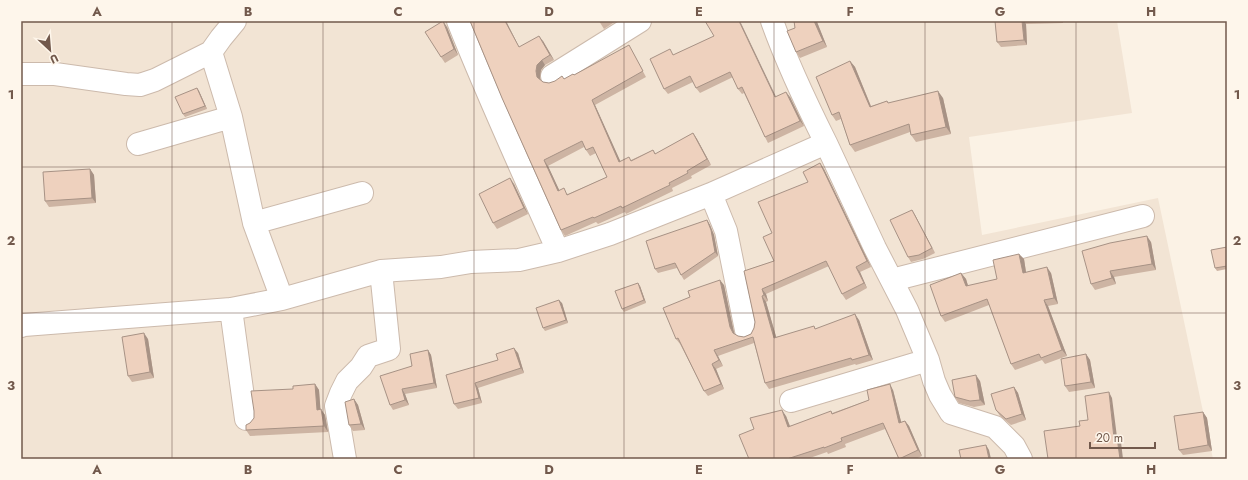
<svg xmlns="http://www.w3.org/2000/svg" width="1248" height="480" font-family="Jost,sans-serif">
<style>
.residential{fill:#f2e4d4}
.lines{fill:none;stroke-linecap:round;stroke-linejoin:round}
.street-casing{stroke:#ccbaac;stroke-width:24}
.street{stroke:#fff;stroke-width:22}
.wall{fill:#cdb4a3;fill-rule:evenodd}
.shaded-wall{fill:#a79285}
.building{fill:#eed1be;stroke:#a79285;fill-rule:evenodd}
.grid{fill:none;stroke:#72594c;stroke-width:1;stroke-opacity:0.55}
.neatline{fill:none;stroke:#72594c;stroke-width:1.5}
.grid-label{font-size:13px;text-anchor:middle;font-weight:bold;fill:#72594c}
</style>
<rect width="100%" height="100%" fill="#fbf2e5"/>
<path class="residential" d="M21,21H1117L1132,113L969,137L982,235L1158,198L1213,459H21Z"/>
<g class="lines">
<defs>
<path id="street" d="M458,21C489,99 524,175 558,251
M772,21C787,63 806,103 826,143
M211,52L231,117L254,223L282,299
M21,74H55L126,84L140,85L155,80L211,52L221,38L235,21
M552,76L640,21
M138,144L231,117
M711,194L726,231L746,330
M254,223L362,193
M892,280L1143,216
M231,309L246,419
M21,326L24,325L231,309L282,299L381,271L441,267L471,262L519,260L558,251L610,234L711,194L826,143L875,248L907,310L928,360L934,381L940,395L951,413L995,427L1014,446L1021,459
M791,401L928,360
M345,459L336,406L341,393L347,381L361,367L368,356L389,349L381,271"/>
</defs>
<use href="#street" class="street-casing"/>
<use href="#street" class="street"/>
</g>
<path class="wall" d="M470,21H506L519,47L543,41L554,60L545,65L541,70L540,77V80L543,82L549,83L564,79L574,75L632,51L646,77L595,105L620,161L631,160L653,150L656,154L693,133L697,139L711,165L691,176L692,178L672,188L673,191L626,214L625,212L598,224L596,222L565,236L561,230ZM584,147L590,156L596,153L607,177L568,194L559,190L548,166Z
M599,21H616L604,29Z
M794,21H824L817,22L827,47L800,58L796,52L795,28Z
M995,21H1063V23L1026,24L1027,45L1001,47L997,42Z
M447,27L458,55L445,63L441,57Z
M714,36L776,97H790L804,126L768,143L765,137L744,93L742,94L738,89L733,77L700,93L696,88L693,82L668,94L664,89L674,55Z
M850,61L855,67L871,106L887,101L888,103L943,98L951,134L916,142L911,135L910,132L855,152L850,145L841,119L836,121L832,115Z
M197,88L199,91L207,109L185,117L183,114Z
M90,169L94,175L96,203L49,207L45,201Z
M824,169L871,267L860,272L867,288L846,300L842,294L829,266L766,294L768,301L766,302L776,337L859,320L873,360L856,365L855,364L769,389L765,383L754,343L718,356L723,366L716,369L724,389L708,396L704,391L680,344L676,339L724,285L734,334L738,336L744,337L751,334L754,328L755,322L744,271L774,261L772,233L808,182Z
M514,184L528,214L497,229L493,223Z
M912,210L915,215L935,253L923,259L911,262L908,257Z
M707,220L710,225L714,235L718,256L684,280L681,275L677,268L658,273L655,269Z
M1151,242L1156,270L1114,277L1116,284L1095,290L1091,284Z
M1227,247V269L1217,271L1215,268Z
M1019,254L1024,259L1026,272L1051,273L1058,304L1048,306L1067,356L1045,364L1042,360L1015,370L1011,364L989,305L945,322L941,316L961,273L966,279L968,286L997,279Z
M640,286L646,303L624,312L622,309Z
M562,303L568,323L545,331L543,328Z
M148,339L154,378L132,382L128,376Z
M428,350L431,355L437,388L405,394L409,405L393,410L390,405L412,366Z
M518,353L524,373L478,388L482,403L458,409L454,404L498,360Z
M1086,354L1090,360L1095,388L1069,392L1065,386Z
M980,381L985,405L974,407L959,403L955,397Z
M315,384L319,390L320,409L325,415L328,432L250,436L246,430L250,423L293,389Z
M1014,387L1018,393L1026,420L1011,425L1000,416L996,410Z
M893,390L901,422L905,421L909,426L922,456L915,459H899L885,429L845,444L846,447L828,454L827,452L807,459H749L754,429L786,416L790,426L832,413L869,400Z
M354,399L358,405L365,430L353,431L349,425Z
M1203,412L1207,418L1212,451L1183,455L1179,450Z"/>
<path class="shaded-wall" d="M443,21L447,27L458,55L454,49Z
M505,21H506L522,53L519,47Z
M739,21H740L779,103L775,97Z
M814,21H816L817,22L827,47L823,41Z
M1022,21H1024L1026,24L1027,45L1024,40Z
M539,36L543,41L554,60L550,55Z
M542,60L545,65L541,70L540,77L541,82L537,77L536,71L537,65Z
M850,61L855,67L874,114L870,107Z
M197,88L199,91L207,109L205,106Z
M938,91L943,98L951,134L946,127Z
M786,92L790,97L804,126L800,121Z
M592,100L595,105L623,167L619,162Z
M693,133L697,139L711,165L707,159Z
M544,160L548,166L562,196L558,191Z
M820,163L824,169L871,267L867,261Z
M90,169L94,175L96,203L92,198Z
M510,178L514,184L528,214L524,208Z
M912,210L915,215L935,253L932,248Z
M707,220L710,225L714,235L718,256L715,252Z
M1147,236L1151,242L1156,270L1152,264Z
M1019,254L1024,259L1027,279L1023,273Z
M856,267L860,272L867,288L864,283Z
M1047,267L1051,273L1058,304L1054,298Z
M1110,271L1114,277L1116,284L1112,278Z
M961,273L966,279L970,292L966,286Z
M720,280L724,285L734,332L736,338L730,327Z
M638,283L640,286L646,303L644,300Z
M762,289L766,294L768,301L764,295Z
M762,296L766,302L778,343L774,338Z
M559,300L562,303L568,323L566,320Z
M1044,300L1048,306L1067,356L1062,350Z
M855,314L859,320L873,360L869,355Z
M144,333L148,339L154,378L150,372Z
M514,348L518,353L524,373L521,368Z
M428,350L431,355L437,388L434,383Z
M714,350L718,356L723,366L719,360Z
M1086,354L1090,360L1095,388L1091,382Z
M712,364L716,369L724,389L721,384Z
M976,375L980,381L985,405L980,400Z
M475,383L478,388L482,403L479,398Z
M315,384L319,390L321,416L317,410Z
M890,384L893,390L903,429L899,423Z
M1014,387L1018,393L1026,420L1022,414Z
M402,389L405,394L409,405L405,400Z
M1109,392L1112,398L1117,437L1121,442L1123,459H1120L1114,438Z
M354,399L358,405L365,430L361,424Z
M321,409L325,415L328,432L324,426Z
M782,410L786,416L792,432L788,427Z
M1203,412L1207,418L1212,451L1208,445Z
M905,421L909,426L922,456L918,450Z
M986,445L989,450L991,459H989Z"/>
<path class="building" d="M443,21L454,49L441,57L425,32Z
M470,21H505L519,47L539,36L550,55L542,60L537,65L536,71L537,77L543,82L549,83L555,81L562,76L564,79L573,74L574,75L629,45L643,71L592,100L619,162L629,157L631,161L653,150L655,154L693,133L707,159L687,171L688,173L669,183L670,185L622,208L621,206L594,218L593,217L561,230L502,98ZM582,141L586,150L593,147L607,177L567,195L564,188L558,191L544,160Z
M705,21H739L775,97L786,92L800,121L765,137L742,87L738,89L730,72L696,88L690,76L664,89L650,59L670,49L673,55L714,36Z
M794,21H814L823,41L796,52L787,31L795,28Z
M995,21H1022L1024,40L997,42Z
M850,61L870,107L887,101L888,103L938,91L946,127L911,135L909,124L850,145L839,112L832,115L816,77Z
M197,88L205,106L183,114L175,97Z
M820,163L867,261L856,267L864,283L842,294L826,261L762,289L764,295L762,296L774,338L814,326L815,329L855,314L869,355L852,360L851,358L765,383L753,337L714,350L719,360L712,364L721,384L704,391L678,338L676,339L663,308L690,297L688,291L720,280L730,327L733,333L738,336L744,337L751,334L754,328L755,322L744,271L774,261L763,237L772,233L758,202L808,182L803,172Z
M90,169L92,198L45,201L43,172Z
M510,178L524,208L493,223L479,194Z
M912,210L932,248L919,255L908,257L890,220Z
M707,220L711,230L715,252L681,275L675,263L655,269L646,241Z
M1147,236L1152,264L1110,271L1112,278L1091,284L1082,251L1110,243Z
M1227,247V266L1215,268L1211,250Z
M1019,254L1023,273L1047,267L1054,298L1044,300L1062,350L1041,358L1039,354L1011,364L987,299L941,316L930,285L961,273L966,286L997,279L993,260Z
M638,283L644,300L622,309L615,291Z
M559,300L566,320L543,328L536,308Z
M144,333L150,372L128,376L122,337Z
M514,348L521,368L475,383L479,398L454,404L446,375L498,360L496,354Z
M428,350L434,383L402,389L405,400L390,405L380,376L412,366L410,354Z
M1086,354L1091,382L1065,386L1061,359Z
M976,375L980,400L970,401L955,397L952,380Z
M315,384L317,410L321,409L324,426L246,430V425L250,423L254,418V411L251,391L293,389V386Z
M890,384L899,423L905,421L918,450L899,459L883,423L841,438L842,441L824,448V447L787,459H749L739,435L754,429L750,418L782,410L788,427L831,411L832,414L869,400L867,390Z
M1014,387L1022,414L1006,419L996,410L991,394Z
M1109,392L1114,438L1117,437L1120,459H1048L1044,431L1080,426L1079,421L1088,420L1085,396Z
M354,399L361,424L349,425L345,402Z
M1203,412L1208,445L1179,450L1174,416Z
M986,445L989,459H961L959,450Z"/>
<path class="grid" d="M172,21V459M323,21V459M474,21V459M624,21V459M774,21V459M925,21V459M1076,21V459M21,167H1227M21,313H1227"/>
<rect width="1248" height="480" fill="none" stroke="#fef6eb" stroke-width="44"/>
<g transform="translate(50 50) rotate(154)" stroke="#fef6eb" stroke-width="3" paint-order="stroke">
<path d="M0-3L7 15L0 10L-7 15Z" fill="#72594c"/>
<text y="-6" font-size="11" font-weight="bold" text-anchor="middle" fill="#72594c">U</text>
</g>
<path d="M1090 442v6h65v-6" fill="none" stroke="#72594c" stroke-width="2"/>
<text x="1096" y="442" font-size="12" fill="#72594c" stroke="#fef6eb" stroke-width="3" paint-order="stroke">20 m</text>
<rect x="22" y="22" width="1204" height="436" class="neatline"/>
<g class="grid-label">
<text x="97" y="16">A</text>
<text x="248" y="16">B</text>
<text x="398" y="16">C</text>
<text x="549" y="16">D</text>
<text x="699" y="16">E</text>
<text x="850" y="16">F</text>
<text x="1000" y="16">G</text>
<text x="1151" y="16">H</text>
<text x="11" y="99">1</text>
<text x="1237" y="99">1</text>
<text x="11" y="245">2</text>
<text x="1237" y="245">2</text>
<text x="11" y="390">3</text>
<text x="1237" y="390">3</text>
<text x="97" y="474">A</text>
<text x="248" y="474">B</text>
<text x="398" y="474">C</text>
<text x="549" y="474">D</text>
<text x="699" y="474">E</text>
<text x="850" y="474">F</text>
<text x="1000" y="474">G</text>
<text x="1151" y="474">H</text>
</g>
</svg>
